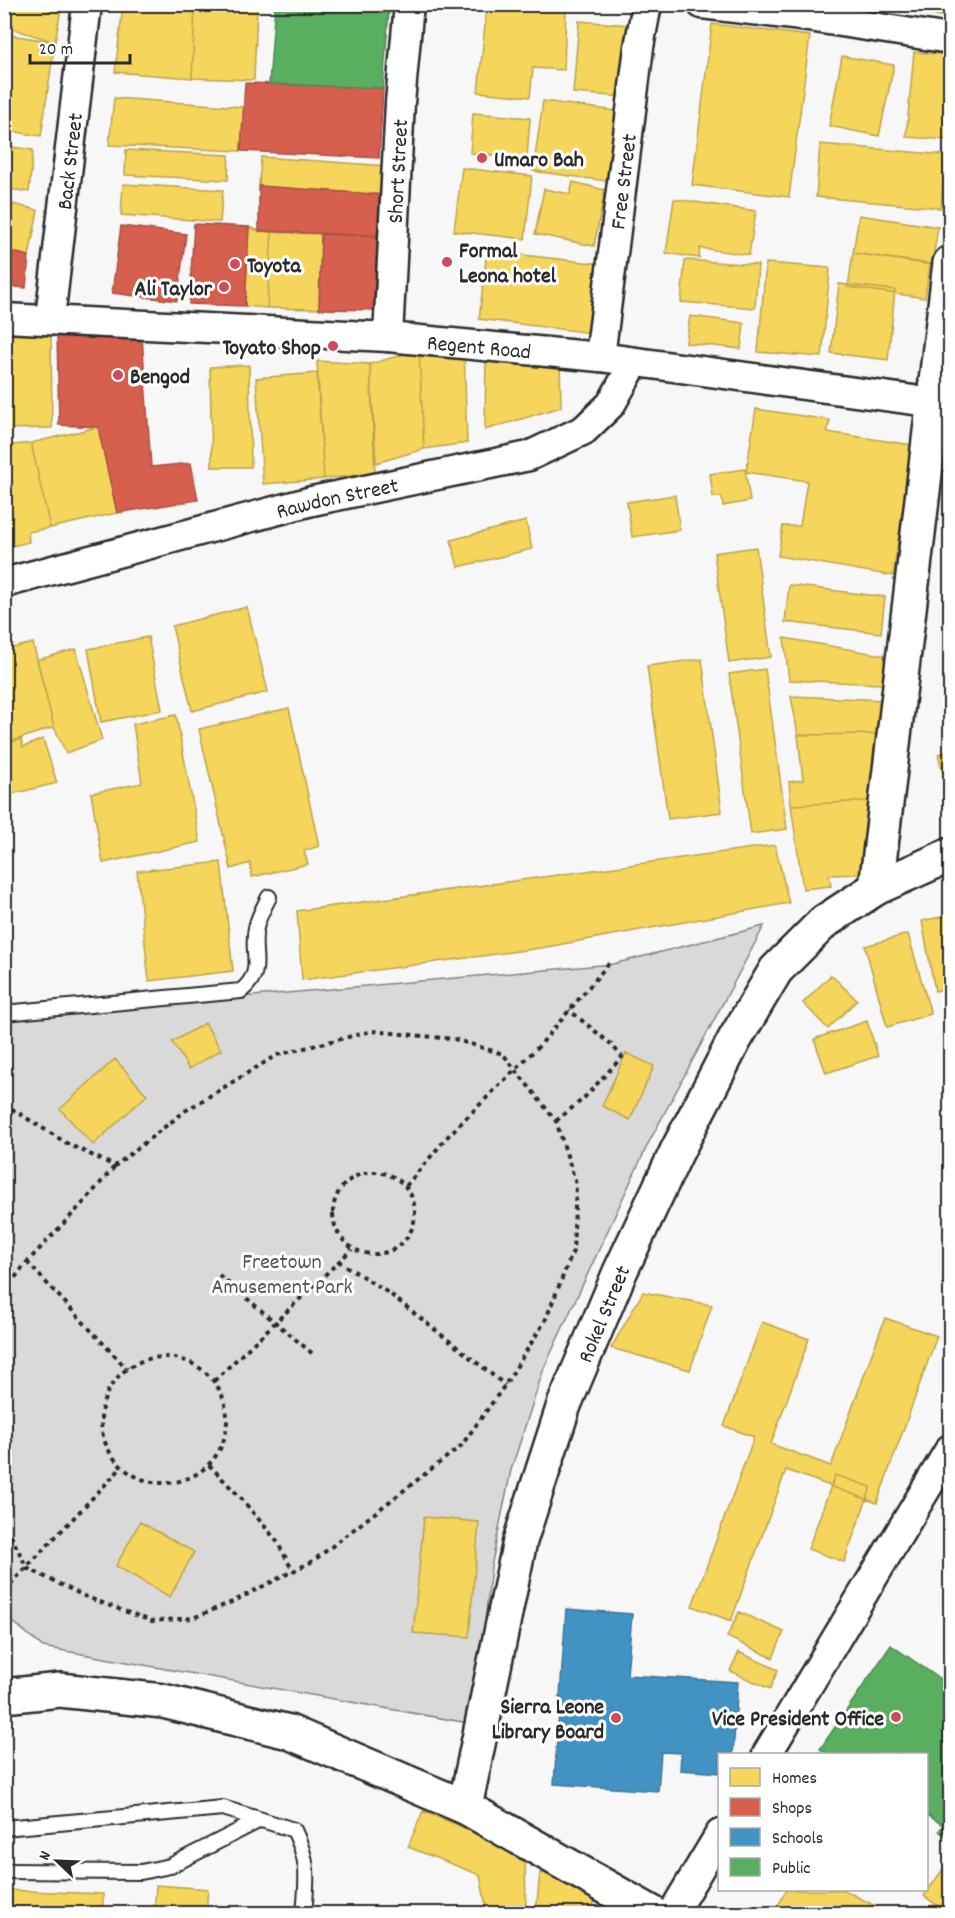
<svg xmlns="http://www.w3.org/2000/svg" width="955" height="1918" font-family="Dekko,sans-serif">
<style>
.green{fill:#d9d9d9;stroke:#828282;stroke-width:1.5}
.homes{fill:#f6d55c;stroke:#b9a24d;stroke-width:1.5}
.shops{fill:#d6604d;stroke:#a35043;stroke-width:1.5}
.schools{fill:#4393c3;stroke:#3c7495;stroke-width:1.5}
.public{fill:#5aae61;stroke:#4c8751;stroke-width:1.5}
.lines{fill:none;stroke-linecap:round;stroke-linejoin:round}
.lane-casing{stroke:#2b2b2b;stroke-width:18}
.street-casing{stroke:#2b2b2b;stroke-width:33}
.secondary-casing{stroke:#2b2b2b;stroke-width:38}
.path{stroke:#2b2b2b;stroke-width:4;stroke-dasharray:4.5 4.5;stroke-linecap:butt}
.lane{stroke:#fff;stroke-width:14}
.street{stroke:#fff;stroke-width:28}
.secondary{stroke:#fff;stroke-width:33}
.poi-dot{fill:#d1495b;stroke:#fff;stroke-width:2}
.labels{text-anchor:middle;stroke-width:6;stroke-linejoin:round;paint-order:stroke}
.poi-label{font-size:22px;font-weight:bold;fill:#2b2b2b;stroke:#fff;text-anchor:start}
.street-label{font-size:22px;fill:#2b2b2b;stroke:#fff}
.park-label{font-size:22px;fill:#565656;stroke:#fff}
</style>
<rect width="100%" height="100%" fill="#f7f7f7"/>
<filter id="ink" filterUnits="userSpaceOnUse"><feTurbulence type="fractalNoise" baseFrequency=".0167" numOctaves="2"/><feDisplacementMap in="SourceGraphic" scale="12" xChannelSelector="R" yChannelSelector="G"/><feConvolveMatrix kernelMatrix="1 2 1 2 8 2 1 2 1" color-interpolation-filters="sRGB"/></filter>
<g filter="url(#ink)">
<path class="green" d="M764,926L648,1144L544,1368L511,1470L491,1567L474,1724L43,1647L5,1615L4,1018L613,964Z"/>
<path class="homes" d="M4,4H62L55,42L4,26Z
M890,4H950V13L949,18Z
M123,6H195L192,78L115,72Z
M195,6L257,8L254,80L192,78Z
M487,6L526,10V7L566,9L564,70L533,68L530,97L478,92Z
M579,21L630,25L624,97L573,93Z
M712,24L810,36L789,197L692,185Z
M4,34L55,42L41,136L4,130Z
M914,52L950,55V140L906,137Z
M842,56L894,65L879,136L829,126Z
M114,98L244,107L241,151L109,145Z
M543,101L623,112L614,182L533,171Z
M473,113L530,118L527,158L470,153Z
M820,144L945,155L941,208L816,197Z
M4,146L33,150L29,192L4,188Z
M126,150L229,155L228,180L125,175Z
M261,157L388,166L386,195L259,186Z
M462,168L532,176L525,239L454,231Z
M573,182L605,190L594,246L535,234L544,189L570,194Z
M123,184L223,190L220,222L121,215Z
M674,199L756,211L749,255L700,248L699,258L666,253Z
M4,202L38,210L29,256L4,250Z
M859,215L938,227L932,265L853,253Z
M249,227L259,231L272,232L267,308L245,306Z
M272,232L321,234L319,309L267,308Z
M487,251L601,264L592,333L479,319Z
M853,253L930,264L925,298L848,287Z
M685,260L758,265L755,308L681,302Z
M766,263L830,268L822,357L758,352Z
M839,284L895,290L888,360L831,353Z
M690,316L744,323L741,349L686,343Z
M51,333L52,428L4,429V334Z
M464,347L467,443L424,449L419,350Z
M419,350L424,449L376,463L370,364Z
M486,353L560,362L561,407L485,430Z
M317,361L370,364L375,473L324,479Z
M249,365L251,467H212L210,367Z
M317,373L324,479L263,484L256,378Z
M756,409L830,420L827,432L912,445L893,576L778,556L783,526H800L807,481L746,472Z
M98,427L117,513L50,528L31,443Z
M31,443L50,528L28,532L29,542L4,548V446Z
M745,469L750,501L723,506L722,497H713L710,474Z
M675,495L680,530L632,537L627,502Z
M526,521L532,549L458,567L451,540Z
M756,547L771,657L729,663L714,553Z
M789,585L885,597L881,633L785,622Z
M247,607L268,692L192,711L172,626Z
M148,637L162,710L101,722L88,649Z
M784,638L888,656L882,684L789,680Z
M33,643L54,727L4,744V650Z
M76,649L102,740L66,753L54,727L37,660Z
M702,659L722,812L668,819L647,666Z
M765,669L787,829L751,834L729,674Z
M791,696L885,700L877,734L798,735Z
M289,708L319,846L304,851L308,864L252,877L250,863L231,869L199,729Z
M176,715L200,842L103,863L91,793L142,783L133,724Z
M877,734L869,801L791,805L789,782L803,780L798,735Z
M21,739L23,747L43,739L57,783L4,796V744Z
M950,751V800L938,754Z
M869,801L859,874L829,875L831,886L803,889L791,805Z
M775,845L789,903L541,948L302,980L297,911Z
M221,862L233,971L149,981L137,871Z
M950,915V988L935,991L922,921Z
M908,934L931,1014L887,1027L865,946Z
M831,975L857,1000L828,1029L803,1003Z
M867,1021L878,1056L826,1073L814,1039Z
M205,1023L221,1050L189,1069L172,1042Z
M626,1053L654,1066L630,1120L602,1106Z
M115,1059L147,1095L93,1145L60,1109Z
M643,1292L712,1305L690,1370L611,1348Z
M885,1318L937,1336L877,1503L786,1470L731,1621L692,1606L754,1437L724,1426L762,1322L809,1339L771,1444L831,1466Z
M835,1475L871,1487L844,1562L808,1549Z
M424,1517L479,1522L469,1637L413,1633Z
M140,1522L194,1552L170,1597L116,1566Z
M739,1612L784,1632L773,1658L727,1637Z
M739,1652L778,1670L770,1689L730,1671Z
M423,1811L525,1852L526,1914L486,1906L480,1875L408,1847Z
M950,1859V1914H949L924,1896Z
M540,1872L595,1888L593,1914H536Z
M156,1885L208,1889L206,1914H154Z
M4,1890L103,1894V1914H4Z
M786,1890H844L891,1914H774Z"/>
<path class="shops" d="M245,83L383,88L379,158L241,151Z
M259,186L386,195L385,236L259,231Z
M194,224L249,227L245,306L189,304Z
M121,226L186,234L177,301L112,293Z
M321,234L385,236L383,310L319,309Z
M4,250L29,256L26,288L4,286Z
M57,335L142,336L151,467L191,463L198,500L117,513L98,427L59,425Z"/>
<path class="schools" d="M566,1609L632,1614L627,1675L738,1682L733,1754H720V1773L680,1770L681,1753L661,1752L658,1791L554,1784Z"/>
<path class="public" d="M275,4L389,9L383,88L269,84Z
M891,1645L950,1686V1839L939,1831L943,1825L926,1814V1754H828L820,1749Z"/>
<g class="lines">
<defs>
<path id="lane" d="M4,1013L241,991C266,970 250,955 256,928C258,917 264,907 269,897
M4,1828L223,1808L294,1830C310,1863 307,1878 304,1914
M4,1871L141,1872L170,1866L260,1820"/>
<g id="street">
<path d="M702,4L809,17L950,39"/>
<path id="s1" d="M4,318L388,337L600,357L950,405"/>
<path id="s2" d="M50,318L87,4"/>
<path id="s3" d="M388,337L400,103L409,4"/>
<path id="s4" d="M600,357L639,47L647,4"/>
<path id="s5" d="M4,583L312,501L529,456L584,430L611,404L634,363"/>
<path d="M767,1754L950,1449"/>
<path d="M672,1914L720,1834"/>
</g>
<g id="secondary">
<path d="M876,888L950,263"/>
<path d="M4,1696L60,1690L163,1701L289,1732L465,1807L654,1914"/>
<path id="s6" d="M465,1807L520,1541L564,1405L620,1272L677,1151L735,1039L776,970L824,922L876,888L950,855"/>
</g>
</defs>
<use href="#lane" class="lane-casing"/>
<use href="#street" class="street-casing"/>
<use href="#secondary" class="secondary-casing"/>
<path class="path" d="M4,1104L68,1144L115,1166L185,1111L277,1055L372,1031L454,1039L503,1054L556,1121L576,1184L573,1251L545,1321L505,1385L461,1446L313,1561L232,1602L193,1618L151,1621L84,1596L27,1568L4,1522
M556,1121L583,1099L622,1057L611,1044L569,1010
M333 1213a41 41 0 1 1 82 0a41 41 0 1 1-82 0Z
M406,1186L449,1135L541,1044L610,962
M338,1261L390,1294L505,1385
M27,1262L127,1369
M219,1275L313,1354
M4,1292L27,1262L85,1201L115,1166
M101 1420a63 63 0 1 1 126 0a63 63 0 1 1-126 0Z
M214,1381L352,1249
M209,1465L240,1497L276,1540L293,1571
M4,1591L122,1467"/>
<use href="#lane" class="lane"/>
<use href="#street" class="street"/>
<use href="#secondary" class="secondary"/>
</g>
</g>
<g class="poi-dot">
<circle cx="482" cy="158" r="6"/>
<circle cx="447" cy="262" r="6"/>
<circle cx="235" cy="264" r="6"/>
<circle cx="224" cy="287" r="6"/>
<circle cx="333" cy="346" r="6"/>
<circle cx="118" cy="375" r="6"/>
<circle cx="896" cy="1717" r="6"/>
<circle cx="616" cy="1718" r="6"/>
</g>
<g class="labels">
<g class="poi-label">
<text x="494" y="166">Umaro Bah</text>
<text x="459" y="257">Formal<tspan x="459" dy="25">Leona hotel</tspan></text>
<text x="247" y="272">Toyota</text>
<text x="212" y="295" text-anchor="end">Ali Taylor</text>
<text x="321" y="354" text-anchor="end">Toyato Shop</text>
<text x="130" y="383">Bengod</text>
<text x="604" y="1713" text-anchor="end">Sierra Leone<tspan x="604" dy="25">Library Board</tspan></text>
<text x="884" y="1725" text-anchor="end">Vice President Office</text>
</g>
<g class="street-label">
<text dy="8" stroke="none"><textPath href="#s2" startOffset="158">Back Street</textPath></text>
<text dy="8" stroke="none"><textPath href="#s3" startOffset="166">Short Street</textPath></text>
<text dy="8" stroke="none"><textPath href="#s4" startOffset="177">Free Street</textPath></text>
<text dy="8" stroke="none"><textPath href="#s1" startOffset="476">Regent Road</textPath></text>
<text dy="8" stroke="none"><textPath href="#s5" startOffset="344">Rawdon Street</textPath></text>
<text dy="8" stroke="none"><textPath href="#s6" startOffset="514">Rokel Street</textPath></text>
</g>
<g class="park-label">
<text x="282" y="1268">Freetown<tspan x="282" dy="25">Amusement Park</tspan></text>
</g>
</g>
<rect width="955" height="1918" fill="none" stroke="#fff" stroke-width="24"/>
<rect x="12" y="12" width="931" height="1894" fill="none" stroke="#2b2b2b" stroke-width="2" filter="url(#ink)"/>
<rect x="718" y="1753" width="210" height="138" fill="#ffffff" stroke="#aaaaaa" stroke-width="1.5"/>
<rect x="730" y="1768" width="30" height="18" fill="#f6d55c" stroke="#aaaaaa" stroke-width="1.5"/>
<text x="772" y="1783" font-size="18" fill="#2b2b2b">Homes</text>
<rect x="730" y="1798" width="30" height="18" fill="#d6604d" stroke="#aaaaaa" stroke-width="1.5"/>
<text x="772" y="1813" font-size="18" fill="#2b2b2b">Shops</text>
<rect x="730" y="1828" width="30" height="18" fill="#4393c3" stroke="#aaaaaa" stroke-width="1.5"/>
<text x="772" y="1843" font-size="18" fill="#2b2b2b">Schools</text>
<rect x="730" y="1858" width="30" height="18" fill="#5aae61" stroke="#aaaaaa" stroke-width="1.5"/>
<text x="772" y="1873" font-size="18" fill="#2b2b2b">Public</text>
<g transform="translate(57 1861) rotate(293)" stroke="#ffffff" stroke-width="4.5" paint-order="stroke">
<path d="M0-4.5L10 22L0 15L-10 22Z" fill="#2b2b2b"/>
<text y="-9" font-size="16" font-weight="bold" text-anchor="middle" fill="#2b2b2b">N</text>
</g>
<path d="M30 54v9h100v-9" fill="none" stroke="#2b2b2b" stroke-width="3"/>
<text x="39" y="54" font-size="18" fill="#2b2b2b" stroke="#ffffff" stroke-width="4.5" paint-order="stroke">20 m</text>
</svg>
